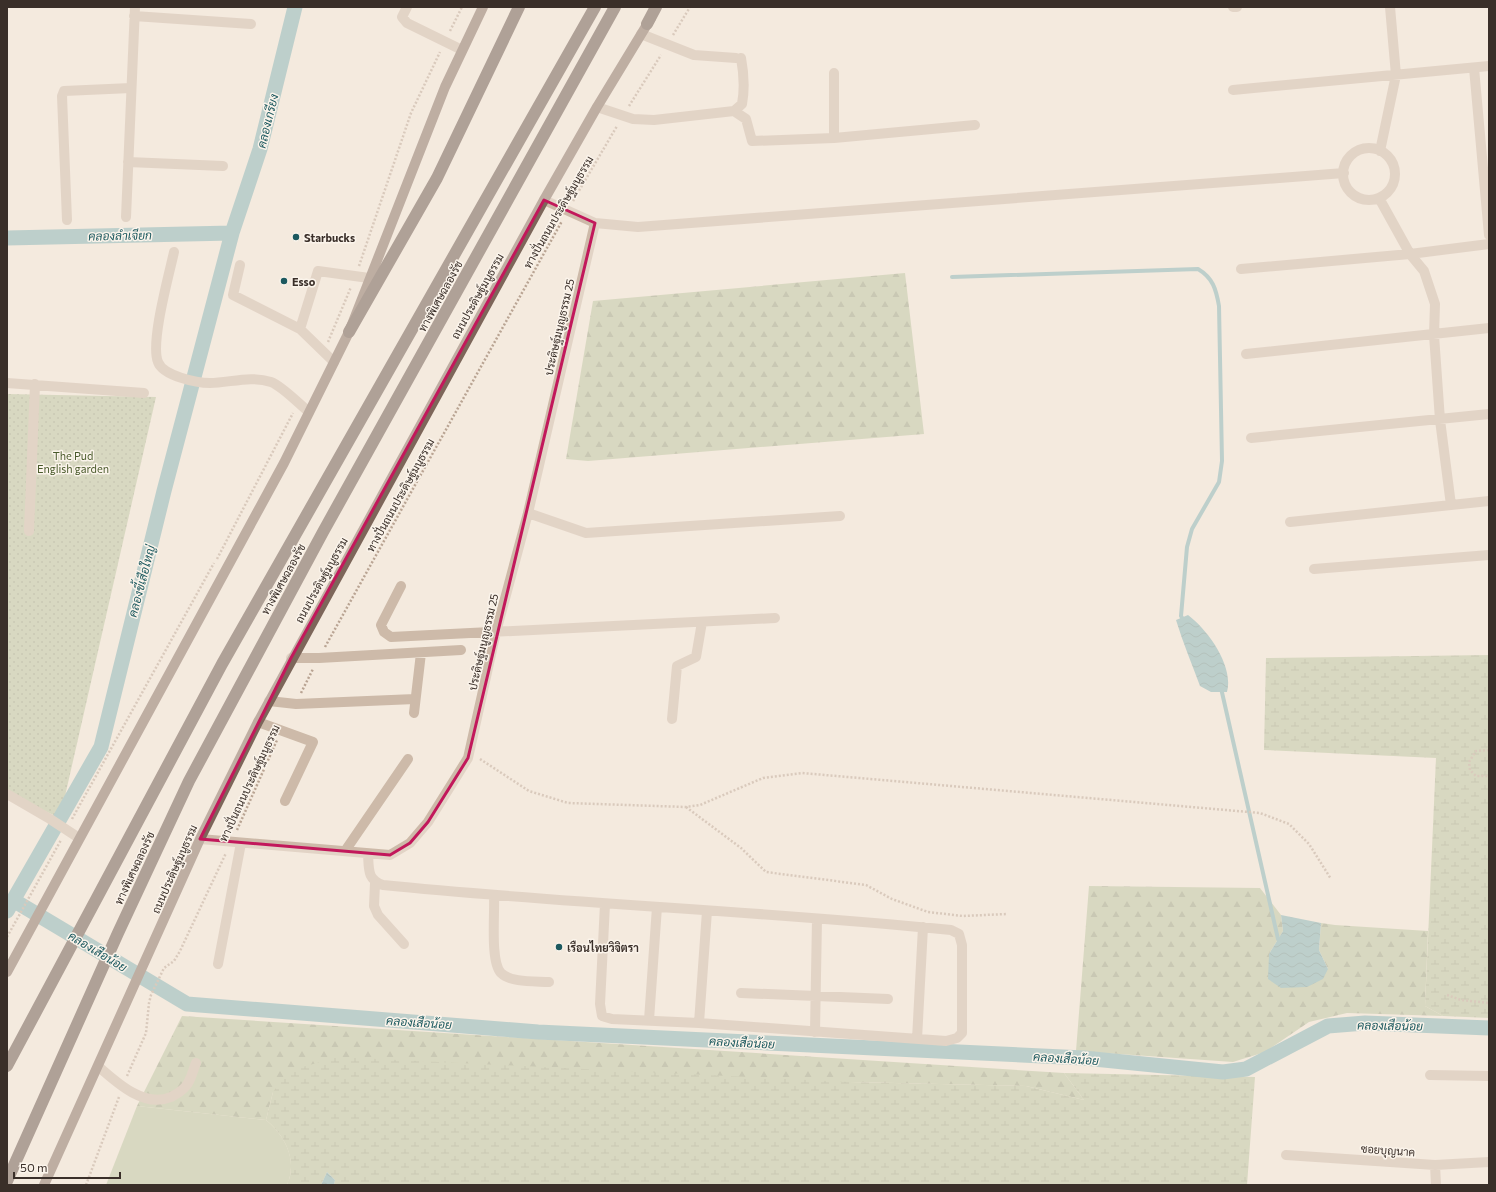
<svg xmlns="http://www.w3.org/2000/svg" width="1496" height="1192" viewBox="0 0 1496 1192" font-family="Commissioner,Sarabun,sans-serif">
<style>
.green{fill:#b7c49d}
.forest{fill:url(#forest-firs)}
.wetland{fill:url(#wetland-marsh)}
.park{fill:url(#park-dots)}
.water{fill:url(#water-waves)}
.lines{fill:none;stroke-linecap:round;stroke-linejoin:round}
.stream{stroke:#7bb0b3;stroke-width:4}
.canal{stroke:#7bb0b3;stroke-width:15}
.path{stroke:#b9a493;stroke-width:2.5;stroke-dasharray:2 2;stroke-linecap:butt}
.minor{stroke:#cdbaa9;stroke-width:10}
.major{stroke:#7d665a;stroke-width:10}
.highway{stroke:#5c4940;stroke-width:12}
.marked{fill:none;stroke:#c2185b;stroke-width:3;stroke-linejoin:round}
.poi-dot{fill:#1c595f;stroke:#fbf4eb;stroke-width:1.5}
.labels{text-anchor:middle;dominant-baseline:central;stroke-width:3;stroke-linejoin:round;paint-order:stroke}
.street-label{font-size:11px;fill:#3a2f29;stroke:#fbf4eb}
.poi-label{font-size:11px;font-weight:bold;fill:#3a2f29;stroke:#fbf4eb;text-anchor:start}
.park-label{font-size:11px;fill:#495a2b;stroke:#fbf4eb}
.water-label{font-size:12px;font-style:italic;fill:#1c595f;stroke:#fbf4eb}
</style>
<defs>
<pattern id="forest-firs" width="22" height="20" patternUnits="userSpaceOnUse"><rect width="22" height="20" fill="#b7c49d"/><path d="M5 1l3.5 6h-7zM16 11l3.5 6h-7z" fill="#96a080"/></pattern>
<pattern id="wetland-marsh" width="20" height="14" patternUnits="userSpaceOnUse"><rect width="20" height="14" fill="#b7c49d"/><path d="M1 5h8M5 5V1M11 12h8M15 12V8" fill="none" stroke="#96a080"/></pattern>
<pattern id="park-dots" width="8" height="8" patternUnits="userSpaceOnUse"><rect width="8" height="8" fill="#b7c49d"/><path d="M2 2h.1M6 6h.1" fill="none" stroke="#96a080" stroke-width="1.8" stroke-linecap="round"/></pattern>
<pattern id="water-waves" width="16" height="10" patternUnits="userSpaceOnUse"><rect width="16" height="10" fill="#7bb0b3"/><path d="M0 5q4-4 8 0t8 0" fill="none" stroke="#669092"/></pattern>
</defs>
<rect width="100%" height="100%" fill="#f4eade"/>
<path class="green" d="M137 1106 266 1120C285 1135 298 1161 287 1185H106Z"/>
<path class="forest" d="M905 273 924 434 588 461 566 459 593 301Z
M1089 886 1260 888 1281 915 1283 931 1269 954 1328 969 1319 950 1321 923 1335 925 1428 931 1425 1006 1443 1016 1347 1013 1309 1022 1265 1052 1233 1062 1076 1051Z
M182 1016 1064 1073 1084 1100 1026 1086 850 1082 273 1092 266 1120 137 1106Z"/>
<path class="wetland" d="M1489 655V1018L1443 1016 1425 1006 1436 758 1264 750 1266 658Z
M338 1057 850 1082 1026 1086 1084 1100 1064 1073 1255 1077 1247 1185H334L335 1180 327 1172 321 1185H287C298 1161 285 1135 266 1120L273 1092 288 1071Z"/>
<path class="park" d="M7 394 156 397 60 818 7 794Z"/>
<path class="water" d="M1188 615C1208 630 1234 666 1227 692H1211L1200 686C1192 664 1183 643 1176 620Z
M1281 915 1321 923 1319 950 1328 969 1323 979 1307 987 1281 988 1268 979 1269 954 1283 931Z
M327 1172 335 1180 334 1185H321Z"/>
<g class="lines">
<path class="stream" d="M952 277 1198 269C1213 278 1216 289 1219 306L1222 461 1219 482 1192 529 1187 547 1181 616 1184 621
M1221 688 1278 939"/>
<path class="canal" d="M7 238 232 233
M13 900 187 1004 538 1032 1084 1058 1223 1072 1246 1069 1328 1026 1365 1023 1489 1028
M7 911 101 747 164 491 232 233 260 149 295 7"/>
<path class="path" d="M450 31 462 7
M673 35 690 7
M629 106 661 55
M573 201 617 126
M359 266 411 113 440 52
M328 342 351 287
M217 559 293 413
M325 647 562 221
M301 693 313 669
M1489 750 1476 751 1469 762 1470 770 1476 776H1489
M480 759 529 791 568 803 686 807 700 805 763 778 802 773 1260 813 1289 824 1309 844 1331 879
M686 807 741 848 766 872 866 885 892 899 928 912 963 916 1007 914
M72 819 214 563
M237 830 277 740
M7 937 61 840
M1447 995 1461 1000 1489 1003
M127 1076 146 1033 149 1003 151 995 164 968 174 961 180 951 226 853
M86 1185 119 1097"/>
<path class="minor" d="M407 7 402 17 407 23 462 50
M1233 7H1237
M134 16 251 24
M641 34 694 55 736 58
M1474 68 1489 235
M1233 90 1489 66
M597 107 633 119 654 120 734 111 742 104C745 88 744 74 741 58
M734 111 746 119 752 141 834 138V73
M834 138 975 125
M1343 174a26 26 0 1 1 52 0a26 26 0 1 1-52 0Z
M1380 151 1396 75 1390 7
M128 162 223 166
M1379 198 1410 254 1424 271 1435 304 1434 335 1440 420 1451 505
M544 200 595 223 638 227 1344 173
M126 217 135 7
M67 220 62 96 64 91 131 88
M174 252C169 275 150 343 158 362 163 376 197 383 210 383 229 383 251 375 271 382 282 386 299 404 309 412
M240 265 233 295 300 329 334 362
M1241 269 1410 254 1489 244
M300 329 318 271 369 278
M1246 354 1489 328
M7 383 144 393
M1251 438 1489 414
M528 513 586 533 840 516
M1290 522 1489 501
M29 531 35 384
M1314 569 1489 555
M401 586 381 625 384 632 391 637 775 618
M291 658H319L461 650
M269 701 296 704 415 699
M414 713 421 653
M672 719 677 666 696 657 702 622
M258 722 313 742 285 801
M7 794 50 819 79 838
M200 839 390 855 410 843 428 822 468 758 496 632 528 513 595 223
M345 851 408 759
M368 854C369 869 367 880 383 885 572 904 762 911 951 930L959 934 962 945V1033L957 1038 946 1041 699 1023 612 1019 602 1016 600 1004 605 904
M375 883 374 906 378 915 404 944
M494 897C495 913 490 962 501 973 511 983 536 981 549 982
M218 964 241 843
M741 993 888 999
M649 1020 657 907
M699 1023 707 911
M815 1032 817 919
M917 1039 923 927
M99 1067C118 1084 145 1108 171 1097 177 1094 182 1091 186 1086 191 1080 193 1070 196 1063
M1430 1075 1489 1076
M1286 1155 1435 1165 1489 1162
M1435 1165 1436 1185"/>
<path class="major" d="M7 972 284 463 349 332 445 87 483 7
M44 1185 200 839 258 722 544 200 597 107 651 18"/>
<path class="highway" d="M647 24 656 7
M349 332 437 178 519 7
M7 1066 222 664 595 7
M7 1181 118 933 189 781 323 532 615 7"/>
</g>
<path d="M0 0H1496V1192H0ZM544 200 595 223 468 758 428 822 410 843 390 855 200 839 291 658Z" fill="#f4eade" fill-opacity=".55" fill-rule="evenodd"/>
<path class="marked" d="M544 200 595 223 468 758 428 822 410 843 390 855 200 839 291 658Z"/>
<g class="poi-dot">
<circle cx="296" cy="237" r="4"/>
<circle cx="284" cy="281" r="4"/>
<circle cx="559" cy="947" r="4"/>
</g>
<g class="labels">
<g class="street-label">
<text transform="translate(558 212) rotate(-60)">ทางปั่นถนนประดิษฐ์มนูธรรม</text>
<text transform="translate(440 296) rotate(-61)">ทางพิเศษฉลองรัช</text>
<text transform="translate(477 296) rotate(-61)">ถนนประดิษฐ์มนูธรรม</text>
<text transform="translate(559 327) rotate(-77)">ประดิษฐ์มนูญธรรม 25</text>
<text transform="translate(400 495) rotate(-61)">ทางปั่นถนนประดิษฐ์มนูธรรม</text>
<text transform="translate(283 579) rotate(-61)">ทางพิเศษฉลองรัช</text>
<text transform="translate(321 580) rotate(-61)">ถนนประดิษฐ์มนูธรรม</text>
<text transform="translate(483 642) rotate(-77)">ประดิษฐ์มนูญธรรม 25</text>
<text transform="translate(249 783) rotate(-65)">ทางปั่นถนนประดิษฐ์มนูธรรม</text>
<text transform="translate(134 868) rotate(-65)">ทางพิเศษฉลองรัช</text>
<text transform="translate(174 869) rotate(-66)">ถนนประดิษฐ์มนูธรรม</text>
<text transform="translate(1388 1150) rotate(4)">ซอยบุญนาค</text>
</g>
<g class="poi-label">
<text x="304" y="237">Starbucks</text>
<text x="292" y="281">Esso</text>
<text x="567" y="947">เรือนไทยวิจิตรา</text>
</g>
<g class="park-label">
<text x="73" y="455">The Pud<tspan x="73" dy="13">English garden</tspan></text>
</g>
<g class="water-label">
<text transform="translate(267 121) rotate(-76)">คลองเกรียง</text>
<text transform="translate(120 235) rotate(-1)">คลองลำเจียก</text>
<text transform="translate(141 581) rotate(-75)">คลองขี้เสือใหญ่</text>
<text transform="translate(98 951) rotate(31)">คลองเสือน้อย</text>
<text transform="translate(419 1022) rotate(4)">คลองเสือน้อย</text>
<text transform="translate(1390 1025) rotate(1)">คลองเสือน้อย</text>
<text transform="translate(742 1042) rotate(3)">คลองเสือน้อย</text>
<text transform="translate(1066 1058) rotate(4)">คลองเสือน้อย</text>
</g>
</g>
<rect width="1496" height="1192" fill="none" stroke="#3a2f29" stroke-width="16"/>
<path d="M14 1172v6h106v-6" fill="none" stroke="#3a2f29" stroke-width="2"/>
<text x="20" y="1172" font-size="12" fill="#3a2f29" stroke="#fbf4eb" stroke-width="3" paint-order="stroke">50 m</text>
</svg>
